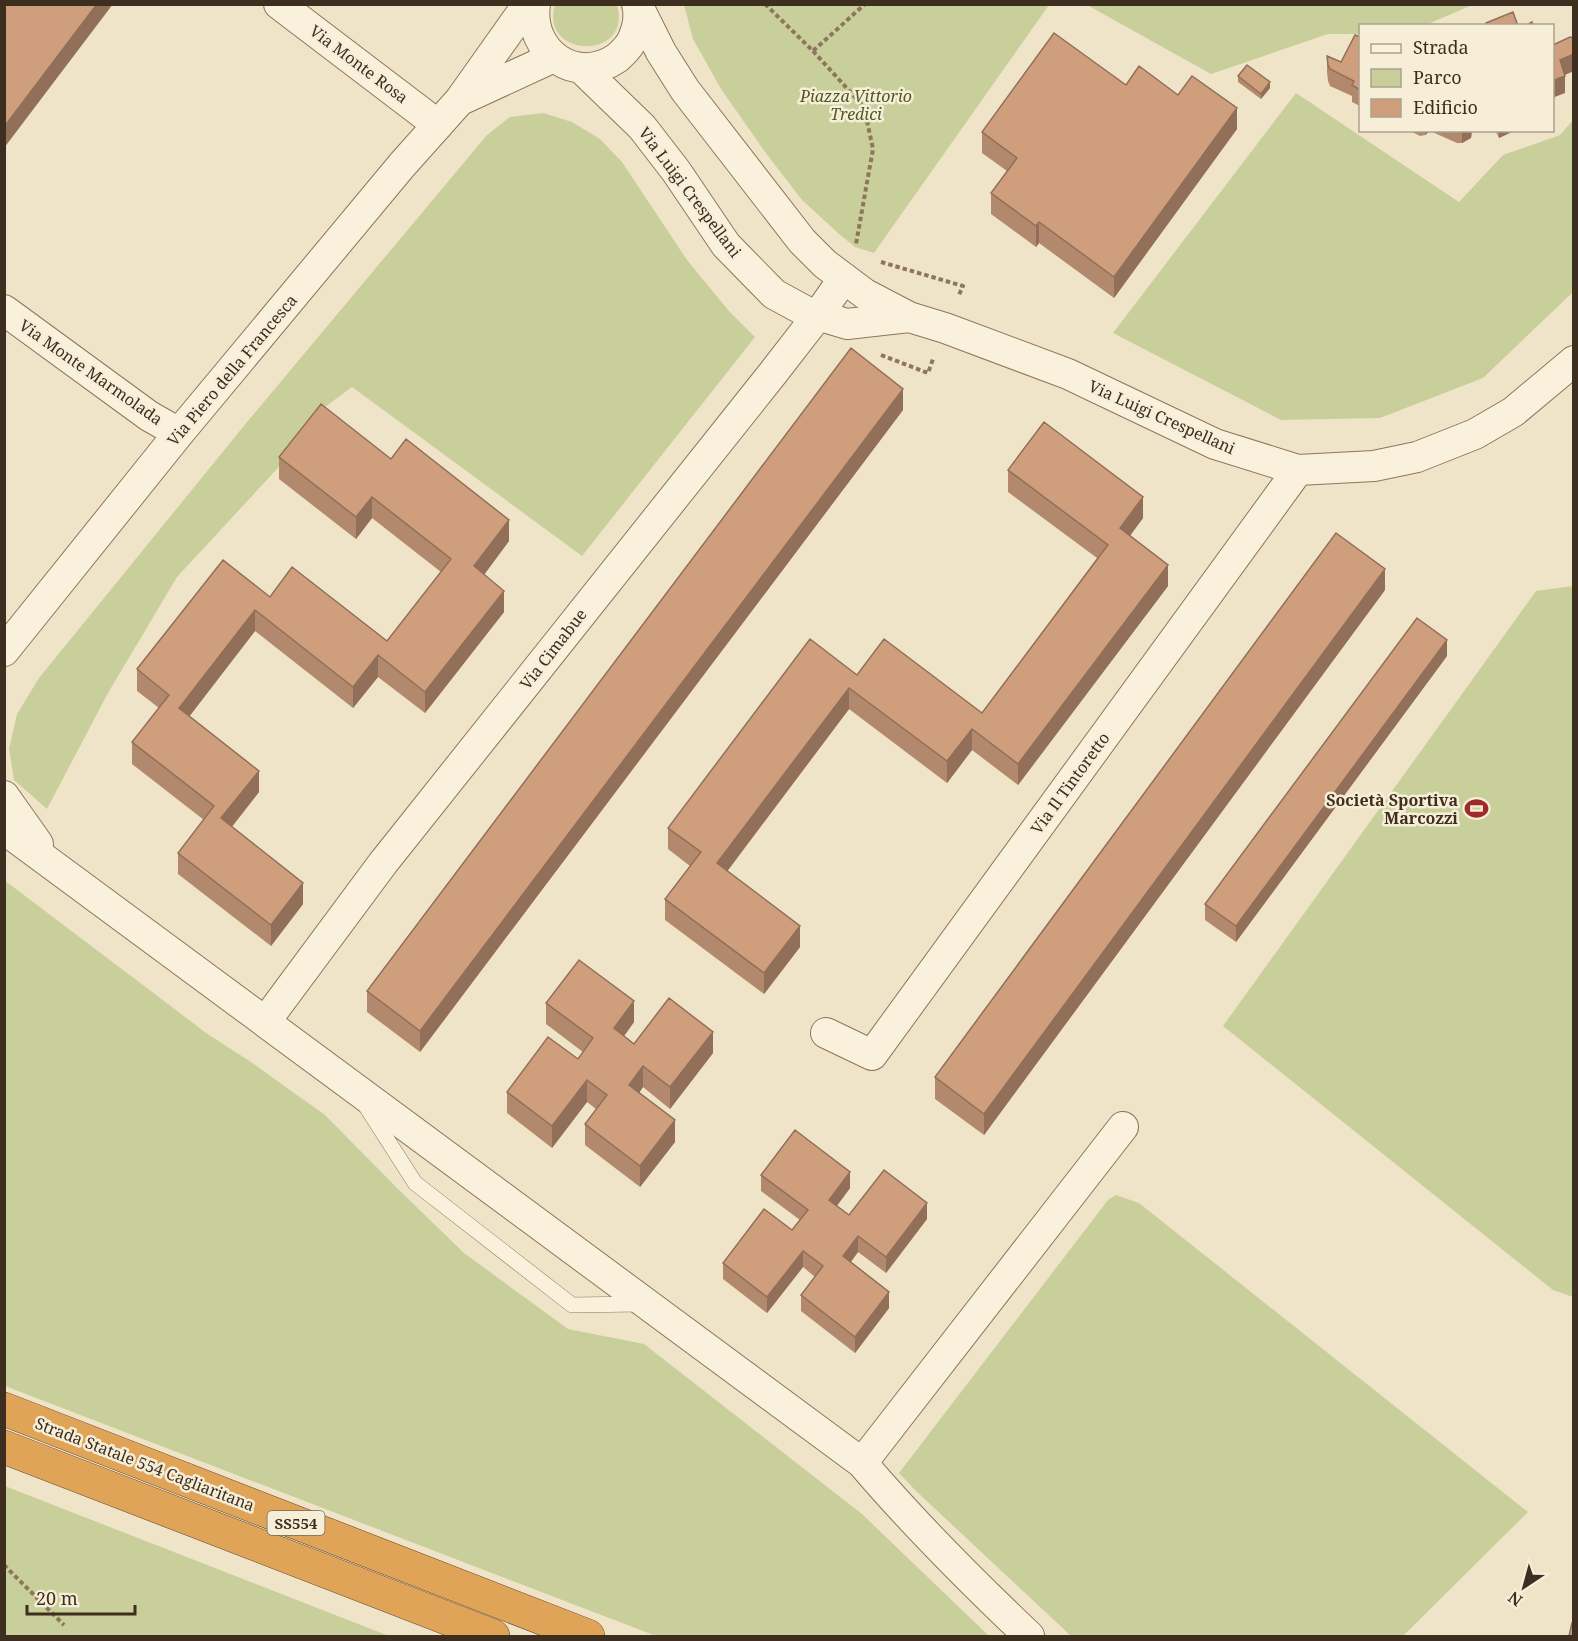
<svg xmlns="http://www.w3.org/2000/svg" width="1578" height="1641" viewBox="0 0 1578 1641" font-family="'Noto Serif',serif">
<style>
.green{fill:#c9cf9b}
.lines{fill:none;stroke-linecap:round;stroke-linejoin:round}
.lane-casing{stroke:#8d765c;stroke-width:16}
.street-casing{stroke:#8d765c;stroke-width:32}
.highway-casing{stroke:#5b4430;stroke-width:34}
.path{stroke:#8d765c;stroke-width:4;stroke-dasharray:4.5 3;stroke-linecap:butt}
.lane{stroke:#faf1dc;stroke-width:15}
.street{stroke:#faf1dc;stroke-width:30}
.highway{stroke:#e0a458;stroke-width:33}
.wall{fill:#b2896c}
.shaded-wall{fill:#916f58}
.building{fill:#cf9f7d;stroke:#916f58;stroke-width:1.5}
.labels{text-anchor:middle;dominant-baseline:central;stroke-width:5;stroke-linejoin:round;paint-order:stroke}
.shield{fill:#f7eed8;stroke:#756857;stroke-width:1.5}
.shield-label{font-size:15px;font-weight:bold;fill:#3d2e20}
.street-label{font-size:16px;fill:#3d2e20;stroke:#f7eed8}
.park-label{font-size:16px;font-style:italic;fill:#4d5a26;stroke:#f7eed8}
.poi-label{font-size:16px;font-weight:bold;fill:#3d2e20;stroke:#f7eed8;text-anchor:end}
</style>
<rect width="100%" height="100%" fill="#f0e4c8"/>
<path class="green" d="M555 5H617C633 61 539 59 555 5Z
M684 5V4L1049 5 874 253 855 247 839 234 802 200 765 152 721 89 693 39Z
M1087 5H1472L1426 25 1360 26V34H1328L1211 74Z
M1296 93 1459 202 1503 155 1560 135 1573 120V292L1483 378 1380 418 1281 420 1113 333Z
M543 113 572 122 600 139 622 162 687 260 729 311 755 337 582 556 352 387 321 410 277 469 177 577 108 693 47 809 14 780 9 749 17 714 39 678 247 422 487 135 510 117Z
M1573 586H1574L1573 1297 1553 1290 1223 1026 1536 591Z
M4 880 209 1035 251 1062 325 1115 398 1189 464 1253 568 1329 644 1344 862 1514 989 1636H656L5 1386Z
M1116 1195 1139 1203 1528 1512 1403 1636H1071L915 1490 899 1473 1108 1200Z
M5 1486 56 1506 389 1636H5Z"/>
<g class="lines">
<defs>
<path id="lane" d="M367 1108 415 1183 572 1305 641 1304"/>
<path id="street" d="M279 4 438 125
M535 4C528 52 576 86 617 58 624 52 631 45 634 36 638 26 640 15 637 4
M637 4 661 52 685 90 802 241 825 264 865 294 909 317 945 328 1068 374 1215 444 1298 470 1374 466 1417 457 1475 434 1513 412 1574 361
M581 68 642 127 676 171 726 245 774 294 807 312 847 324 909 317
M463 99 554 57
M4 310 149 416 179 433
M4 651 179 433 402 165 460 100 528 4
M4 796 38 844
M4 829 862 1463C914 1524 971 1581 1029 1636
M265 1022 383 863 773 373 818 315 844 278
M826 1033 872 1055 1298 470
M862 1463 1123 1127"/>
<path id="highway" d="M4 1409 588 1636
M4 1447 493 1636"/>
</defs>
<use href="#lane" class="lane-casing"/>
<use href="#street" class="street-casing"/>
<use href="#highway" class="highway-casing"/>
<path class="path" d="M765 4 813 51 865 4
M813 51 864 107 873 149 856 244
M881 262 963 286 958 297
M881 355 928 373 933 359
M4 1565 64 1625"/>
<use href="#lane" class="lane"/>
<use href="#street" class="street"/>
<use href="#highway" class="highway"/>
</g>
<path class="wall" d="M1360 37V106L1352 102V96L1330 86 1328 81 1327 72V56L1341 62Z
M1238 76 1270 88 1261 99 1238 82Z
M1126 85 1178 95 1237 129 1114 298 1039 243 1036 247 991 214V193L1007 171 982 153V132Z
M1408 130H1472L1471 138 1462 143H1457L1430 131 1425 135 1420 136Z
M1495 130H1516L1499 138Z
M903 410 420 1052 367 1012V991Z
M279 457 391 459 509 541 484 575 504 612 425 713 378 677 353 708 255 631 189 716 259 792 232 827 303 904 271 946 178 874V853L204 820 132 764V742L159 708 137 691V669L270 597 387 641 441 572 372 518 356 539 279 479Z
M1008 470 1143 518 1130 536 1168 586 1018 785 972 750 947 783 849 709 727 871 800 947 764 994 665 920V899L690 866 668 849V828L857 675 982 713 1097 558 1008 492Z
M1385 590 984 1135 935 1099V1077Z
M1447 656 1236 942 1205 920V904Z
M546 1003 634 1022 624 1036 634 1044 713 1053 670 1109 643 1087 639 1093 675 1142 640 1187 585 1145V1124L596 1109 587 1102 552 1148 507 1113V1092L578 1059 583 1052 546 1024Z
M761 1175 850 1188 837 1206 849 1215 927 1219 886 1273 858 1252 851 1262 889 1308 855 1353 801 1311V1295L815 1277 803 1267 767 1313 723 1279V1263L792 1230 800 1220 761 1191Z"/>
<path class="shaded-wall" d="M97 4H113L4 148V127Z
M1574 54V71L1560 77V60Z
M1565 76V93L1552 98V81Z
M1270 82V88L1261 99V94Z
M1237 108V129L1114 298V277Z
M1425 130H1430V131L1425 135Z
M1462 130H1472L1471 138 1462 143Z
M1499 130H1516L1499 138Z
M1039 222V243L1036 247V226Z
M903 389V410L420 1052V1031Z
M372 497V518L356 539V517Z
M1143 497V518L1120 549V528Z
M509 520V541L474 588V566Z
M1168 565V586L1018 785V764Z
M1385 569V590L984 1135V1114Z
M504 591V612L425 713V692Z
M255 610V631L179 730V708Z
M1447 640V656L1236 942V926Z
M378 655V677L353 708V687Z
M849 688V709L717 885V863Z
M972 729V750L947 783V761Z
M259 771V792L221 840V818Z
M303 883V904L271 946V925Z
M800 926V947L764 994V973Z
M634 1001V1022L614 1050V1028Z
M713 1032V1053L670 1109V1087Z
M643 1066V1087L629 1107V1085Z
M587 1080V1102L552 1148V1126Z
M675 1120V1142L640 1187V1166Z
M850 1172V1188L829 1216V1200Z
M927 1203V1219L886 1273V1257Z
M858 1236V1252L843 1272V1256Z
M803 1251V1267L767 1313V1297Z
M889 1292V1308L855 1353V1337Z"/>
<path class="building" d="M4 4H97L4 127Z
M1513 12 1518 26H1487L1486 23Z
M1532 22 1533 26H1525Z
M1054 33 1126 85 1139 66 1178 95 1192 76 1237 108 1114 277 1039 222 1036 226 991 193 1017 158 982 132Z
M1355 35 1360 37V90L1352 85 1354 81 1330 69 1328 65 1327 56 1341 62Z
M1570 37 1574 38V54L1560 60 1565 76 1552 81V42L1553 45Z
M1247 65 1270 82 1261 94 1238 76Z
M851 348 903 389 420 1031 367 991Z
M321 404 391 459 406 439 509 520 474 566 504 591 425 692 378 655 353 687 255 610 179 708 259 771 221 818 303 883 271 925 178 853 214 806 132 742 169 695 137 669 223 560 270 597 292 567 387 641 451 559 372 497 356 517 279 457Z
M1044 422 1143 497 1120 528 1168 565 1018 764 972 729 947 761 849 688 717 863 800 926 764 973 665 899 701 852 668 828 810 639 857 675 884 639 982 713 1108 545 1008 470Z
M1336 533 1385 569 984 1114 935 1077Z
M1417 618 1447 640 1236 926 1205 904Z
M579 960 634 1001 614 1028 634 1044 669 998 713 1032 670 1087 643 1066 629 1085 675 1120 640 1166 585 1124 607 1095 587 1080 552 1126 507 1092 548 1037 578 1059 593 1038 546 1003Z
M795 1130 850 1172 829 1200 849 1215 884 1170 927 1203 886 1257 858 1236 843 1256 889 1292 855 1337 801 1295 823 1266 803 1251 767 1297 723 1263 764 1209 792 1230 808 1210 761 1175Z
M1572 1623H1574V1636H1569Z"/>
<defs>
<symbol id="stadium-bare" viewBox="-9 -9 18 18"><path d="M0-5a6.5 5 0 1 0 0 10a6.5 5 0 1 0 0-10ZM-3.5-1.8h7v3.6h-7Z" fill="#9e2a2b" stroke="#f7eed8" stroke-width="2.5" paint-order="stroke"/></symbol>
</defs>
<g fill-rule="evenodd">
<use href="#stadium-bare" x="1460" y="792" width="33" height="33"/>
</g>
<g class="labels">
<rect class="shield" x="267.5" y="1511" width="57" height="24" rx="4.5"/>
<g class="shield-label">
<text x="296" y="1523">SS554</text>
</g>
<g class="street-label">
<text transform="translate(359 64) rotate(37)">Via Monte Rosa</text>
<text transform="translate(690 192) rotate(53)">Via Luigi Crespellani</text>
<text transform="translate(232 370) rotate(-50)">Via Piero della Francesca</text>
<text transform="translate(91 372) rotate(35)">Via Monte Marmolada</text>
<text transform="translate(1162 417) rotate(24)">Via Luigi Crespellani</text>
<text transform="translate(553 649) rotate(-52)">Via Cimabue</text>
<text transform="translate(1070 783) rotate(-54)">Via Il Tintoretto</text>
<text transform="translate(145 1464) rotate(21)">Strada Statale 554 Cagliaritana</text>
</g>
<g class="park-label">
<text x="856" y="96">Piazza Vittorio<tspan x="856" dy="18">Tredici</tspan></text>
</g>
<g class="poi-label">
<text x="1458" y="800">Società Sportiva<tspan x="1458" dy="18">Marcozzi</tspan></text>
</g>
</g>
<rect width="1578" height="1641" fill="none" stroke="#3d2e20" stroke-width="12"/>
<rect x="1359" y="24" width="195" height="108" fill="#f7eed8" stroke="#ada18e" stroke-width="1.5"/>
<rect x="1371" y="44" width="30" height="9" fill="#faf1dc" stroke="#ada18e" stroke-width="1.5"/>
<text x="1413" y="54" font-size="18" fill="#3d2e20">Strada</text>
<rect x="1371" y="69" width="30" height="18" fill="#c9cf9b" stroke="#ada18e" stroke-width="1.5"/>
<text x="1413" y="84" font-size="18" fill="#3d2e20">Parco</text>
<rect x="1371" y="99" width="30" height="18" fill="#cf9f7d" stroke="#ada18e" stroke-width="1.5"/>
<text x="1413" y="114" font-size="18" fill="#3d2e20">Edificio</text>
<g transform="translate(1524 1587) rotate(216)" stroke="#f7eed8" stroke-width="4.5" paint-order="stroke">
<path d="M0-4.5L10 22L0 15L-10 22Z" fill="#3d2e20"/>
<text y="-9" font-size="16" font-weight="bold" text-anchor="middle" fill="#3d2e20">N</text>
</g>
<path d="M27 1605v9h108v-9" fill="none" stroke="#3d2e20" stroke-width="3"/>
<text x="36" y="1605" font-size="18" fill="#3d2e20" stroke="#f7eed8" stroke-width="4.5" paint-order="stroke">20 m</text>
</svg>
